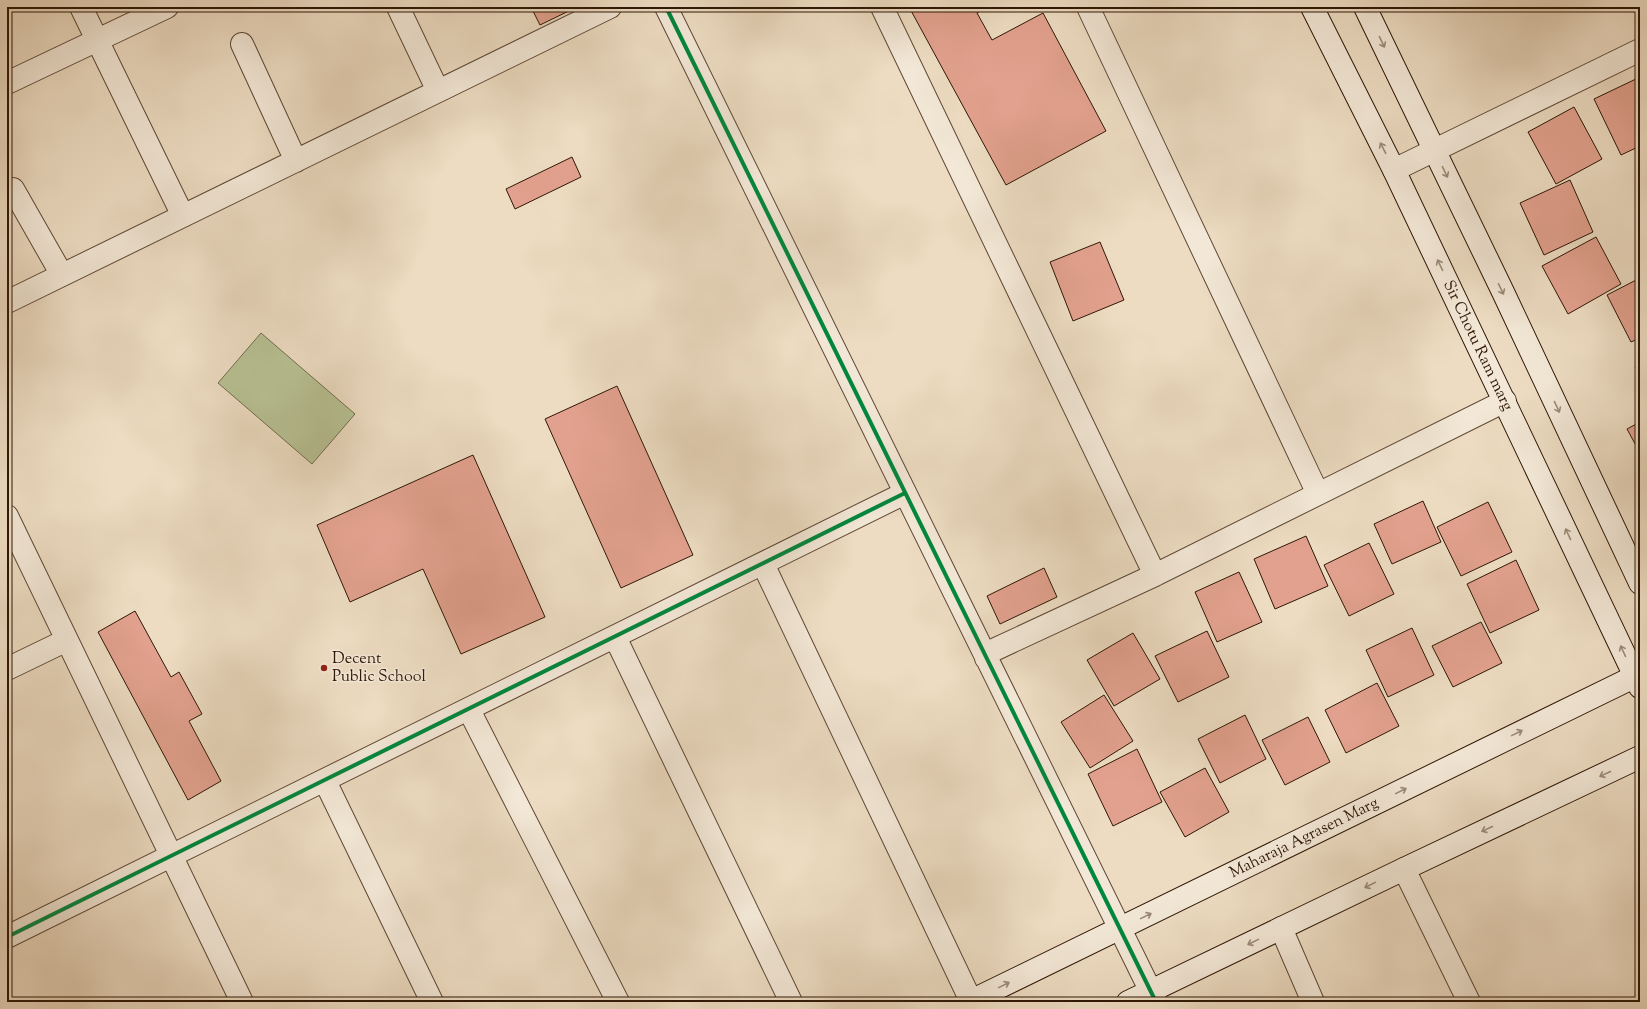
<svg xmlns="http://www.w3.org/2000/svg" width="1647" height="1009" viewBox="0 0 1647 1009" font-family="'Sorts Mill Goudy',serif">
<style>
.green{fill:#b7c194;stroke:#726c4d}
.building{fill:#e2a18e;stroke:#2e1706}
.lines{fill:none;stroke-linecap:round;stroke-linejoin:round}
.street-casing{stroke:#5e4835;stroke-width:24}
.secondary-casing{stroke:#2e1706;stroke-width:24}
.street{stroke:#f3e8d7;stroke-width:22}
.secondary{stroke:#f3e8d7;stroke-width:22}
.cycleway-casing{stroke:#f3e8d7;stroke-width:6}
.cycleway{stroke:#00873e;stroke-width:4}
.oneway{stroke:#9a8a79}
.poi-dot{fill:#8f2418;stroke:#f3e8d7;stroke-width:1.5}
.labels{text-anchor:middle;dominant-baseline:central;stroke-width:3;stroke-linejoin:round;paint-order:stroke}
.street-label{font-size:16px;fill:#2e1706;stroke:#f3e8d7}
.poi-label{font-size:16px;fill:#2e1706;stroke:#f3e8d7;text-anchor:start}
</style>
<rect width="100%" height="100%" fill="#eddcc2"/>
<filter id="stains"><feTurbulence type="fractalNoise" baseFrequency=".005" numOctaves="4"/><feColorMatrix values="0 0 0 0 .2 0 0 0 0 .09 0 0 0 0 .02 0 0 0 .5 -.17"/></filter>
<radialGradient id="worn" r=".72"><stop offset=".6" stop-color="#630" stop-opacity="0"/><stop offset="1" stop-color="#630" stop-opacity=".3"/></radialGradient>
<path class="green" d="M261 333 355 414 312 464 218 383Z"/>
<path class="building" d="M531 7H577L540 25Z
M909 7H987L977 13 992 40 1043 13 1106 131 1006 185Z
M1638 78 1640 82V146L1621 155 1594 99Z
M1574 107 1602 159 1556 184 1528 132Z
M572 157 581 177 515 209 506 189Z
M1570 180 1593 232 1544 255 1520 203Z
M1596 237 1621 284 1568 314 1542 266Z
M1100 242 1124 300 1073 321 1050 262Z
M1640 278V338L1631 342 1607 295Z
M1640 364V376L1635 367Z
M617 386 693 555 621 588 545 419Z
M1640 422V453L1627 429Z
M473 455 545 617 461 654 423 569 350 602 317 525Z
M1423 501 1441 542 1392 564 1374 524Z
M1488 502 1512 552 1461 576 1437 527Z
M1306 536 1328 586 1275 609 1254 559Z
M1369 543 1394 594 1349 616 1324 565Z
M1516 560 1539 610 1490 633 1467 584Z
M1044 568 1057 597 1000 624 987 596Z
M1239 572 1262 622 1217 642 1195 592Z
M135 611 171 677 179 672 202 714 189 721 221 781 188 800 98 632Z
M1481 622 1502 663 1453 687 1432 646Z
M1412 628 1434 675 1388 697 1366 650Z
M1207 631 1229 677 1178 702 1155 656Z
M1133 633 1160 679 1114 706 1087 660Z
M1377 683 1399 726 1346 753 1325 710Z
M1104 695 1133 741 1090 768 1061 722Z
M1245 715 1266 759 1220 783 1198 739Z
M1308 717 1330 762 1285 785 1262 740Z
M1137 749 1162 802 1113 826 1088 774Z
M1205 768 1229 812 1185 837 1160 792Z"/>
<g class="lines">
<defs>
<path id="street" d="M81 7 183 216
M398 7 438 91
M666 7 1156 1002
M882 7 1155 575
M1088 7 1318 494
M242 44 296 161
M7 83 167 7
M1394 170 1640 50
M13 189 62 275
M7 302 610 7
M7 516 242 1002
M763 564 971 1001
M615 637 791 1002
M986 658 985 654 1155 575 1505 401
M7 669 67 640
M469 710 618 1002
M325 781 432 1002
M1404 869 1469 1002
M1281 928 1313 1002
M7 937 905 493"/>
<g id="secondary">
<path id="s1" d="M1312 7 1394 170 1640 687"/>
<path d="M1365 7 1503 292 1640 583"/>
<path id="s2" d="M969 1002 1640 674"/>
<path d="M1128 1002 1404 869 1640 757"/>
</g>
</defs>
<use href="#street" class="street-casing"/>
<use href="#secondary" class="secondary-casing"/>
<use href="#street" class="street"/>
<use href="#secondary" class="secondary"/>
<defs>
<path id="cycleway" d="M666 7 1156 1002
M7 937 905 493"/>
</defs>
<use href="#cycleway" class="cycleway-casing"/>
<use href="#cycleway" class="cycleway"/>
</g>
<defs><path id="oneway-shaft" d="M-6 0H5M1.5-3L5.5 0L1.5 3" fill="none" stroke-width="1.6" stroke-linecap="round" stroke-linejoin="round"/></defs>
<g class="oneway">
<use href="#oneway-shaft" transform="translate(1382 42) rotate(64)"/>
<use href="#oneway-shaft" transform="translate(1383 148) rotate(-117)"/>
<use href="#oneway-shaft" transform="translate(1445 172) rotate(64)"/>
<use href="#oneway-shaft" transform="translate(1440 265) rotate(-116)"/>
<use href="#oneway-shaft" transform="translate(1501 289) rotate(64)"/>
<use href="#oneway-shaft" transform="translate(1557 407) rotate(65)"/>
<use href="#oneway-shaft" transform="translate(1568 534) rotate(-115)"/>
<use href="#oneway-shaft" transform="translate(1623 651) rotate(-115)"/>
<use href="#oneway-shaft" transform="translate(1517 733) rotate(-26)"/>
<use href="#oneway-shaft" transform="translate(1605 774) rotate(155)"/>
<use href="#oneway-shaft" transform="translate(1401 791) rotate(-26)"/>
<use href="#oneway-shaft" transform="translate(1487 829) rotate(155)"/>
<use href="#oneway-shaft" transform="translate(1370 885) rotate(154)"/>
<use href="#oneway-shaft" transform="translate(1146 916) rotate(-26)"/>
<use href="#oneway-shaft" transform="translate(1253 942) rotate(154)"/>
<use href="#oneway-shaft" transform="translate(1004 985) rotate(-26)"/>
</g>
<circle class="poi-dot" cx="324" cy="668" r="4"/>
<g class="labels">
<g class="street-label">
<text stroke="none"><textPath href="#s1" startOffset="377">Sir Chotu Ram marg</textPath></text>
<text stroke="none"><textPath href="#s2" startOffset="373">Maharaja Agrasen Marg</textPath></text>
</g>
<g class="poi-label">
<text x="332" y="659">Decent<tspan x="332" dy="18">Public School</tspan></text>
</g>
</g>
<rect width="1647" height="1009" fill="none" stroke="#eddcc2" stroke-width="24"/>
<rect x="8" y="8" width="1631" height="993" fill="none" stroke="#2e1706" stroke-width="2"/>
<rect x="12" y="12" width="1623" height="985" fill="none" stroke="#2e1706"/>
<rect width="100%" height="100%" filter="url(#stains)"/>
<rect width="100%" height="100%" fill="url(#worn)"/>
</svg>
